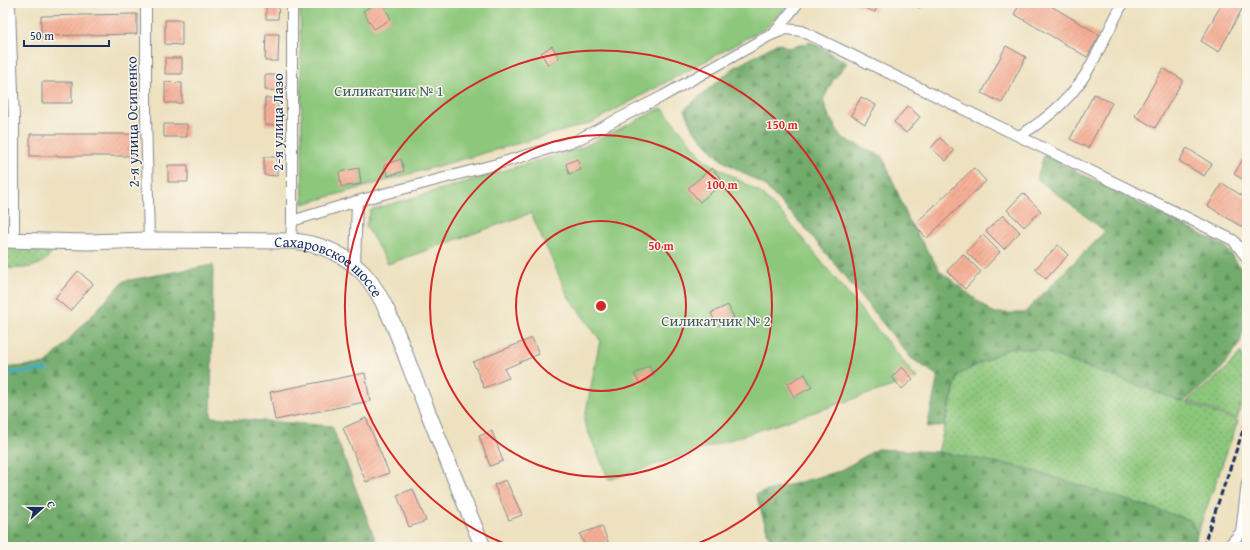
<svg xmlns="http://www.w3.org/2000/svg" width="1250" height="550" viewBox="0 0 1250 550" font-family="'Gentium Book Plus',serif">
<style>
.grass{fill:url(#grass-dots);stroke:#547b6d}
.forest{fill:url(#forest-firs);stroke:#466e65}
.garden{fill:#8dc77c;stroke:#547b6d}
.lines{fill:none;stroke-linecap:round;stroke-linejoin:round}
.stream{stroke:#44acc3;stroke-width:3.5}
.building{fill:url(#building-hatch)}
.street-casing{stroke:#84888f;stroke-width:12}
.secondary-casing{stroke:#84888f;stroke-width:17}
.street{stroke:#fff;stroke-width:10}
.secondary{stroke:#fff;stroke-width:15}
.rail{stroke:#1b2f5e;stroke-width:3;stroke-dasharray:6 3;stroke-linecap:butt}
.ring{fill:none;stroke:#d62828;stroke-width:2}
.labels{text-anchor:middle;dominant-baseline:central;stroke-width:3;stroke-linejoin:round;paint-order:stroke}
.park-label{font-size:15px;fill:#3d5d67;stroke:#fbf7ec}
.street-label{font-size:15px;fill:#1b2f5e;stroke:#fbf7ec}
.centre{fill:#d62828;stroke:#fbf7ec;stroke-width:2}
.ring-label{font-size:12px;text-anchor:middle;font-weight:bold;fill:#d62828;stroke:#fbf7ec;stroke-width:3;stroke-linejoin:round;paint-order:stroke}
</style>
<defs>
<pattern id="grass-dots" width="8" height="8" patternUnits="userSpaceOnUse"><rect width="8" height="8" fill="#8dc77c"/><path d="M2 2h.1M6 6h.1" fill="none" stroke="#72a269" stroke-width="1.8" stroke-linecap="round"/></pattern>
<pattern id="forest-firs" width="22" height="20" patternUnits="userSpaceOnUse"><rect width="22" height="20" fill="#72ac6c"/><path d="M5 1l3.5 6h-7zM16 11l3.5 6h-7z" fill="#5d8c5c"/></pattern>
<pattern id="building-hatch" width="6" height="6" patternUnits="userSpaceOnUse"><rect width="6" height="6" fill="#f6af95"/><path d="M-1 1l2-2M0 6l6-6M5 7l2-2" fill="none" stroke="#d29783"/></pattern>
</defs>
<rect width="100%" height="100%" fill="#fbf7ec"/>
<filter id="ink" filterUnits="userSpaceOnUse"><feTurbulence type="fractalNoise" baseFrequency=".025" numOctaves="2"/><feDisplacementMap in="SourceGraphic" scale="8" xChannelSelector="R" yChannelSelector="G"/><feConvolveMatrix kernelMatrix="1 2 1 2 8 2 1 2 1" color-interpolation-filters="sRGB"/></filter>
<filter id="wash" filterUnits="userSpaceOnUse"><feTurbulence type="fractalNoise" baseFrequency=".012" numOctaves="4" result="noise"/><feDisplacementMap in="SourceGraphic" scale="16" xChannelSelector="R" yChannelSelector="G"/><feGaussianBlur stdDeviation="0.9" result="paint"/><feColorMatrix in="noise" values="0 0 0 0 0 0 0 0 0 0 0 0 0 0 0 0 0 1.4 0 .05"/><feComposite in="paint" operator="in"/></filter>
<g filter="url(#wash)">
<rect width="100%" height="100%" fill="#ede1c0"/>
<path class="grass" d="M3 246H48L52 251C43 270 20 269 3 268Z
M1009 348 1037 349 1238 421 1197 534 1190 520 1021 467 938 452 958 375Z
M1241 352 1244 371V392L1237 419 1187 401 1223 372Z"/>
<path class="forest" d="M811 42 847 63 833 80 823 100 828 114 841 137 883 157 909 221 940 271 993 313H1024L1105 231 1037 179 1044 155 1226 247 1246 276 1247 314 1240 343 1220 371 1183 402 1037 349 1009 348 958 375 944 425 927 428 938 376 911 358 806 229 764 185 721 160 692 128 685 109 732 69 778 43 789 48Z
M213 265 211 417 332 426 378 547H3V368L46 364 124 281Z
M877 449 938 452 1021 467 1190 520 1197 534 1194 547H772L756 494 840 471Z"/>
<path class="garden" d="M300 3H790L766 28 591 123 303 204Z
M662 108 705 160 759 192 783 215 917 378 609 480 584 422 600 340 568 296 531 213 388 264 366 226 371 210 581 148Z"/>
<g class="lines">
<path class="stream" d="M3 374 46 370"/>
</g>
<g id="blocks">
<path class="building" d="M266 3H279L278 19H266Z
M376 3H382L391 19 374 29 363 11Z
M852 3H878L875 12Z
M914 3H922L920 8 913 5Z
M1021 3H1046L1100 35 1087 57 1014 14Z
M1222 3H1240L1244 5 1219 52 1201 41Z
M133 14H137V34L41 36V16Z
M165 20H182V45L165 44Z
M266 34H279L278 61H265Z
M552 46 559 58 548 65 541 53Z
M1006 46 1026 57 1002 103 982 93Z
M165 58H182V74H165Z
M1163 68 1183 80 1155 128 1135 116Z
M265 75H278V91L265 90Z
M42 82H72V103H42Z
M165 82 182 83V103H165Z
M1094 94 1112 103 1088 148 1070 139Z
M861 97 876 105 865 124 851 115Z
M265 98H278V125H265Z
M908 106 920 117 906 133 894 122Z
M164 124H187V137H164Z
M30 134H134V156H30Z
M940 138 954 151 946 161 931 148Z
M1187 148 1212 164 1204 176 1179 161Z
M1247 152V182L1234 174Z
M264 157H277V176L264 175Z
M401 159 404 171 388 176 384 165Z
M577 159 581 170 569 174 566 164Z
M168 165H188V182H168Z
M359 168 361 184 341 187 339 172Z
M712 168 724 182 700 202 688 188Z
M974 168 986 181 927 238 914 225Z
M1222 183 1247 199V230L1208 206Z
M1023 193 1041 211 1024 227 1007 210Z
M1003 215 1020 232 1004 249 986 231Z
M983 235 1000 252 984 269 966 252Z
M1058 245 1068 255 1046 279 1035 269Z
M963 254 981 272 965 289 947 271Z
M78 271 93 284 70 311 55 298Z
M728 305 734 318 717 326 711 313Z
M3 317H6L7 336 3 337Z
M532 338 539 354 504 369 509 378 484 388 473 362Z
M649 366 654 375 640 384 634 374Z
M902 367 913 379 902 389 892 377Z
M365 373 370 401 275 420 270 392Z
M805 374 812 387 794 397 787 384Z
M366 418 389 473 366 482 343 428Z
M492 431 503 461 490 466 479 436Z
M506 480 522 515 509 520 494 485Z
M413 489 426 521 409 527 397 495Z
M602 526 610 547H585L580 534Z"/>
</g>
</g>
<g filter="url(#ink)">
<use href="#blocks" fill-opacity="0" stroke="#84888f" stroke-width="1"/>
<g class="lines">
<defs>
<path id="street" d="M6 3 10 8 14 120V240
M146 3V115L149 240
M775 32 798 3
M1019 136C1048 119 1076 94 1092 63 1103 43 1112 23 1123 3
M292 221 357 201 497 164 575 141 663 96 769 36 786 29 802 31 1233 240 1247 258
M291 241 292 221V3
M355 265 357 201
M1228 547 1241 532 1247 483"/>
<g id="secondary">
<path id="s1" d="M3 240 88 242 149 240 291 241C319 243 344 253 364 274 386 298 401 344 413 375 436 432 459 490 483 547"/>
</g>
</defs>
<use href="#street" class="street-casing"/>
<use href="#secondary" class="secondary-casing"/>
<use href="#street" class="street"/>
<use href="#secondary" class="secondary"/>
<path class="rail" d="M1203 547 1247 419"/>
</g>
</g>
<g class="ring">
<circle cx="601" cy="306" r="85"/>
<circle cx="601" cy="306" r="171"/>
<path d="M513 547A256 256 0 1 1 689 547"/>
</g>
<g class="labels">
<g class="park-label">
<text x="389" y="90">Силикатчик № 1</text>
<text x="716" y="320">Силикатчик № 2</text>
</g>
<g class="street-label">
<text transform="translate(132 122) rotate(-91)">2-я улица Осипенко</text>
<text transform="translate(277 122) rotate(-90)">2-я улица Лазо</text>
<text stroke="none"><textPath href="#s1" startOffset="334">Сахаровское шоссе</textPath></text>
</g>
</g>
<circle cx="601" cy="306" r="6" class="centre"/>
<g class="ring-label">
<text x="782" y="129">150 m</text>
<text x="722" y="189">100 m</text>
<text x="661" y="250">50 m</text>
</g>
<rect width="1250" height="550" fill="none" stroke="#fbf7ec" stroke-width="16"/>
<g transform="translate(42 508) rotate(69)" stroke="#fbf7ec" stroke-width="3" paint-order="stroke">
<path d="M0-3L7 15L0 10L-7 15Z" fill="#1b2f5e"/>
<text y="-6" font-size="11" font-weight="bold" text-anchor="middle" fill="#1b2f5e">С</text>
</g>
<path d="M24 40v6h85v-6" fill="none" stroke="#1b2f5e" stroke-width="2"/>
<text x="30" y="40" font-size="12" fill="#1b2f5e" stroke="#fbf7ec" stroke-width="3" paint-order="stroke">50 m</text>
</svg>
